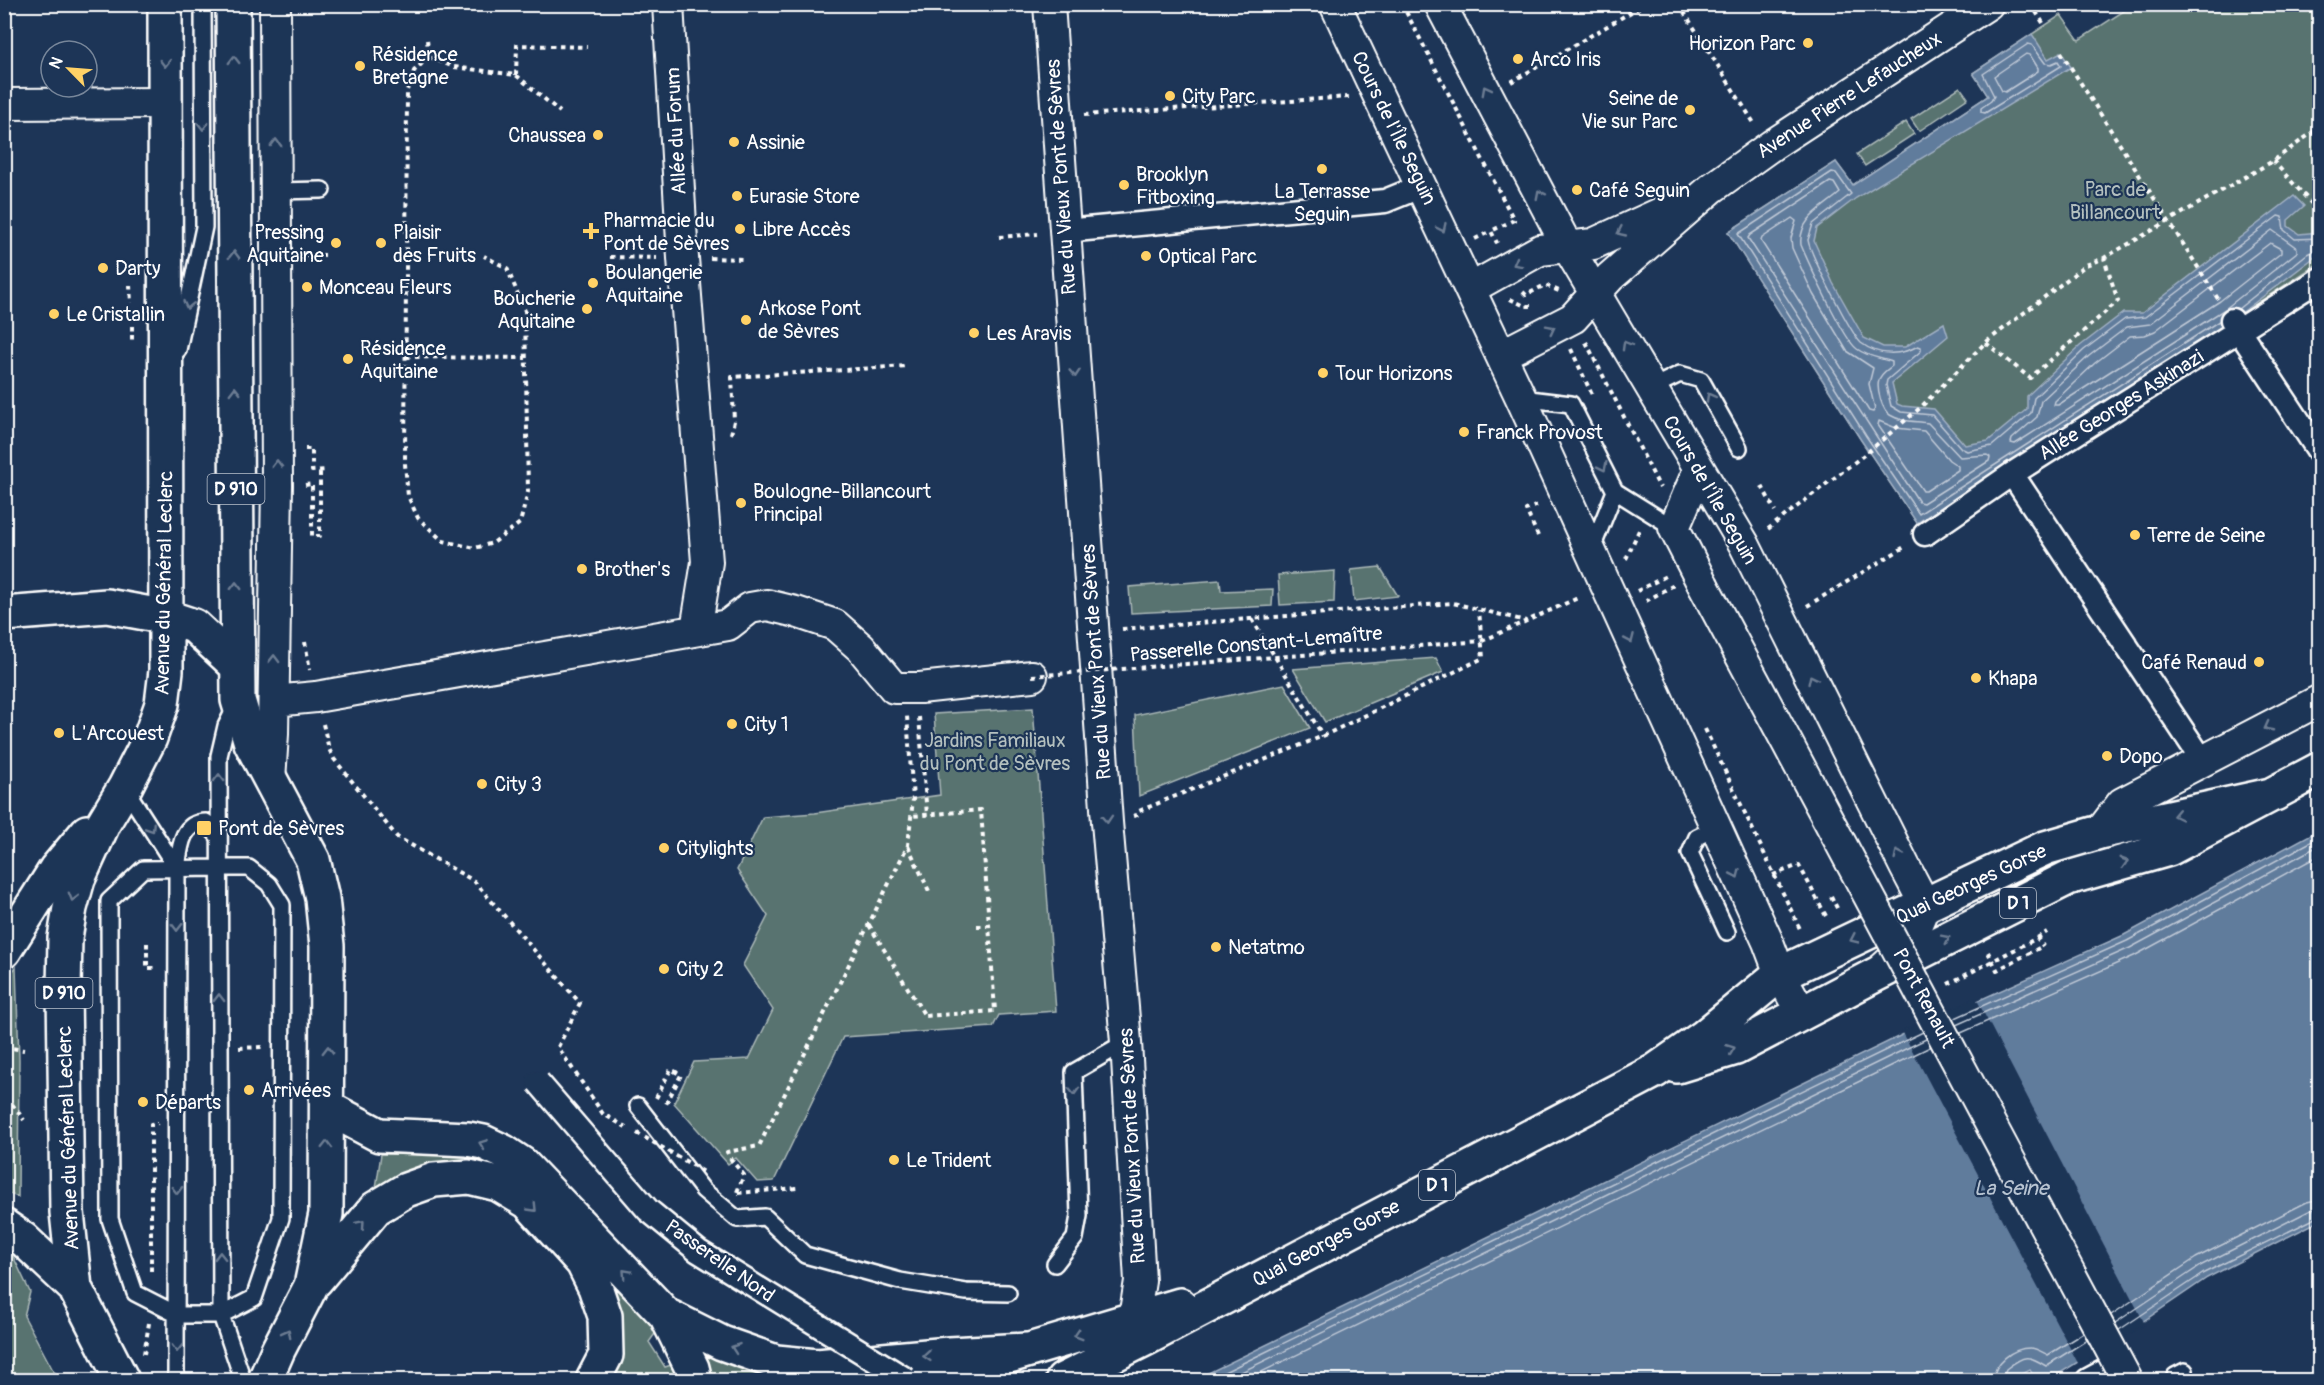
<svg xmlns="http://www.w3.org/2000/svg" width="2324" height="1385" viewBox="0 0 2324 1385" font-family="Pangolin,sans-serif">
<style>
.green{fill:#597370;stroke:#acb9b8;stroke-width:1.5}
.water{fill:#617b9c;stroke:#a0b0c4;stroke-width:1.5}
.pier{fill:#1d3557}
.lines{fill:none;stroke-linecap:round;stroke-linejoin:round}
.shore{stroke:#c0cad7;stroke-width:1.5}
.service-casing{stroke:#fff;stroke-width:20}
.pedestrian-casing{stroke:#fff;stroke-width:27}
.minor-casing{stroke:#fff;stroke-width:34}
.tertiary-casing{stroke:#fff;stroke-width:38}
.primary-casing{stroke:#fff;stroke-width:38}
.path{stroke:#fff;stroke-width:4;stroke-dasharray:4.5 4.5;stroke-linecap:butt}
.service{stroke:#1d3557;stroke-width:15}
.pedestrian{stroke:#1d3557;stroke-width:22}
.minor{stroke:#1d3557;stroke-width:30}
.tertiary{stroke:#1d3557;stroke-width:33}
.primary{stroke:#1d3557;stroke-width:33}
.pedestrian-bridge-casing{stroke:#fff;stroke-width:27;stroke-linecap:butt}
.minor-bridge-casing{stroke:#fff;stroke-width:34;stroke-linecap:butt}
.path-bridge{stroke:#fff;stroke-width:4;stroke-dasharray:4.5 4.5;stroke-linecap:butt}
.pedestrian-bridge{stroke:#1d3557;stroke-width:22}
.minor-bridge{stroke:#1d3557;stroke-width:30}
.oneway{stroke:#6c7c92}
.poi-dot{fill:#ffd166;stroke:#1d3557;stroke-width:2}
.labels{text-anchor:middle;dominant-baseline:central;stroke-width:4.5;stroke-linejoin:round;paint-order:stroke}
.shield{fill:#1d3557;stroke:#bbc2cd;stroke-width:1.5}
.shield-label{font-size:18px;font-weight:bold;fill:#fff}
.poi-label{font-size:20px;fill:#fff;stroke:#1d3557;text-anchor:start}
.street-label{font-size:20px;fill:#fff;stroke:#1d3557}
.park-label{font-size:20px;fill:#b4c0bf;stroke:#1d3557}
.water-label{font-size:21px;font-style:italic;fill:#b8c4d2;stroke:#1d3557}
</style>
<rect width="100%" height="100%" fill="#1d3557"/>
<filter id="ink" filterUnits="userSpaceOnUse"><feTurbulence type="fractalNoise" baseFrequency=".0167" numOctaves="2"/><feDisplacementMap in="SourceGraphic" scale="12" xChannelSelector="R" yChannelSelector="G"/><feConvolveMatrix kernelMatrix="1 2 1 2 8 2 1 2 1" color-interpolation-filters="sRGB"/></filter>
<g filter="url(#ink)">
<path class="green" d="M2133 5H2319V263L1917 523 1861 440 1728 232 1836 162 1853 185 1988 96 1973 73 2061 15 2079 40Z
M1960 87 1968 98 1919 131 1911 119Z
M1906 122 1914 134 1865 166 1857 154Z
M1380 567 1398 596 1354 601 1351 570Z
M1335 571 1334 602 1280 605 1278 575Z
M1220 580 1221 591 1273 589 1272 606 1131 613 1129 587Z
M1436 658 1443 672 1325 722 1293 669Z
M1284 684 1310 728 1139 796 1135 715Z
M1033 708 1056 1011 999 1015 993 1027 843 1037 774 1181 757 1182 736 1158 728 1164 674 1103 694 1062 749 1059 773 1010 743 965 768 916 737 870 763 817 815 813 940 795 934 714Z
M16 967 19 1060 18 1197 4 1192V982Z
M381 1154 461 1155 482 1158 505 1166 569 1226 657 1331 649 1342 665 1367 677 1363 683 1380H605L617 1340 522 1187 375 1195Z
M4 1237 30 1292 24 1316 54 1372 67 1380H5Z
M698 1342 874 1374 854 1380H712L708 1361Z"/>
<path class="water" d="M2032 34 2048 59 2061 52 2071 67 1856 198 1817 228 1814 241 1833 283 1864 338 1883 347H1905L1944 323 1948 336 1892 383 1897 404 1902 406 1934 409 1965 445 1988 441 2027 409V396L2080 346 2123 313H2142L2294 196 2304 206 2288 220V226L2299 234 2319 232 2320 253 2232 320 1917 523 1861 440 1728 232 1836 162 1853 185 1988 96 1973 73Z
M2319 830V1221L2207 1278 2139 1324 2049 1380H2036L2030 1370 2012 1380H1194L1904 1034 2124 935Z"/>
<path class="pier" d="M1976 998 2145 1324 2079 1365 1902 1031Z"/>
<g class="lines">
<path class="shore" d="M2028 44 2032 45 2045 63 2051 64 2058 61 2061 66 1985 113 1981 112V108L1991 101 1994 96 1983 74Z
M2026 54 2030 55 2038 68V71L2005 92 2002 91 1994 76Z
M1830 182 1834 183 1840 193C1823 208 1798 219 1801 245 1809 264 1844 340 1857 349 1868 357 1881 358 1892 362V366C1887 370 1881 373 1879 380 1876 389 1882 410 1890 415 1901 422 1916 421 1928 423L1960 457 1987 455 1990 457 1989 461 1923 503 1919 502 1748 238 1750 235Z
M1792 218 1796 221 1791 238 1792 248 1813 294 1847 351 1873 368 1869 384 1875 409 1873 412 1869 411 1761 241 1762 238Z
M2272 230 2297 248V252L2225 309 2015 444 2011 443 2012 439 2037 417 2041 401 2089 356 2127 327 2150 324Z
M2270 243 2281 249V253L2220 301 2058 405H2054L2055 401 2095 363 2130 336 2145 335 2155 331Z
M2238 309 2307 254 2320 248
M2219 321 1919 514 1866 436 1738 234 1832 172 1836 173 1851 194 1813 224 1808 240C1810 254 1852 335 1861 343 1878 356 1900 356 1918 346L1921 347V351L1887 380 1886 385 1891 406 1901 412 1932 415 1961 448 1967 451 1992 446 2031 413 2034 398 2084 350 2125 319 2145 317 2278 216 2282 217 2284 230 2295 239 2320 238
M1879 421 1896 428 1924 431 1949 460 1958 466V470L1926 491H1923L1878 425Z
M1953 1019 2127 941 2320 837
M1956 1025 2130 948 2320 845
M1961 1033 2134 956 2320 855
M2111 1315 2196 1258 2307 1202 2320 1199
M2115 1323 2200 1266 2311 1210 2320 1208
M2119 1330 2204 1273 2320 1216
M1208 1380 1923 1032
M1225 1380 1926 1039
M1245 1380 1930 1047
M1993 1380C1994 1363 2012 1348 2030 1348 2036 1348 2042 1352 2048 1355L2083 1333
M2002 1380 2006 1369C2025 1354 2028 1355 2046 1366L2087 1340"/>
<defs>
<path id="service" d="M276 191 322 190
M178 350 204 227 203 4
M1651 388 1680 374 1701 380 1739 448
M1521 398 1571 404 1615 491 1591 551
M1615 491 1674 528
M236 706 226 726 219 756 221 1315 243 1380
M125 788 177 869
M1716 828 1697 837 1690 853 1727 932
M218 868H249L269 884 282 905 281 1218 254 1298 221 1315H178L135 1293 110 1219 109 901 143 869Z
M638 1106 703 1190 737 1219 765 1217 805 1255 900 1281 966 1292 1008 1293
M1055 1264 1075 1238 1079 1216 1074 1072 1126 1042
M2175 1376 2185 1371
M176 1380 177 869C180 848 181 822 206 822L219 837"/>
<path id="pedestrian" d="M1065 231 1385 201 1422 186
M2232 320 2320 453
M2012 474 2203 761
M1925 534 2012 474 2320 279
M2088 1380 2118 1364"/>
<path id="minor" d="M668 4 683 258 707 562 696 630
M1049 4 1107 822 1126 1042 1140 1281 1134 1318
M1335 4 1521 398 1768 942 1780 974 1802 1014
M1440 4 1567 246 1744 544 1905 867 1925 905 1908 945 1883 968
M4 104 165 103
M1470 289 1540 250 1593 244 1676 206
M1501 355 1573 318 1610 277 1712 188 1772 145 1988 4
M1699 469 1674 528 1703 585
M274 701 316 697 728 625 750 608 767 605 796 612 835 625 861 648 894 688H920L1032 676
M270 780 273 734 277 485 275 4
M2100 832 2122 803 2320 700"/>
<path id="tertiary" d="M4 614 107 606 167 617 194 626 236 665"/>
<path id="primary" d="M233 4 238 700 251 743 313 860 322 898 327 946 326 1214 311 1286 278 1350 265 1380
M4 951 56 869 87 832
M1677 1066 1736 1048 1875 975 2068 878 2169 849 2320 769
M328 1108 379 1135 468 1139 483 1142 504 1152 522 1164 666 1315 692 1368 695 1380
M4 1226 23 1239 75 1288
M316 1280 376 1208 406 1190 434 1180 469 1177 498 1184 528 1202 583 1263 595 1287 605 1316 606 1355 593 1380
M666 1315 722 1343 776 1362 817 1366 949 1354 1027 1350
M122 1380 75 1288 67 1212 64 989 65 938 70 908 78 879 104 822 125 787 150 738 162 704 166 671 165 4
M929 1380 1180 1305
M1063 1380 1145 1339 1655 1071 1705 1036 1780 974 2045 848 2100 832 2275 794"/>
</defs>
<use href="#service" class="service-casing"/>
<use href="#pedestrian" class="pedestrian-casing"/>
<use href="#minor" class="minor-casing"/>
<use href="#tertiary" class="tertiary-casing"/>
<use href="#primary" class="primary-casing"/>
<path class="path" d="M1402 4 1514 220 1491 231 1497 243
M1679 4 1754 123
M2031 4 2045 26
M427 40 429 57
M2061 52 2220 302
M429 57 414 71 407 90 405 464 408 496 418 518 443 541 475 548 493 543 520 523 528 492 525 311 507 268 484 256
M429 57 454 67 516 75 560 112
M516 75 517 45 587 47
M1511 82 1645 4
M1084 115 1349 97
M2273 161 2311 203 2320 204
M999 237 1037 234
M1475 239 1491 231
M304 255H325
M610 257 657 258
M710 258 742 259
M130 285 131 303
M1523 292 1526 295 1545 285 1559 291
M1510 299 1525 306H1534
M132 326V344
M1586 342 1660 488
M1986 343 2030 378 2118 301 2104 258
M1571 349 1593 397
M406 357 526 358
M731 434 734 421 732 377 907 366
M305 449H312V471L326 470
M305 485 312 484V536H320V470
M1762 486 1775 511
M1768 529 1869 451 1920 408 1985 343 2086 265 2104 258 2273 161 2320 127
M1538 536 1526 510 1540 504
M1626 559 1640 528
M1637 591 1668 575
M1646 601 1674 585
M1807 606 1906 546
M1252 619 1323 736
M1122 629 1453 603 1526 621
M1482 641 1580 597
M305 642 310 670
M919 717 927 815
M323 724 329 749 334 759 397 837 474 881 580 1003 558 1047 603 1114 626 1127
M1705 729 1801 931
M1133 816 1137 815 1139 811 1323 736 1483 658 1479 610
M908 846 929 891
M1773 875 1799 865 1827 918 1829 917
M1831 896 1839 912
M869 925 925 1016 995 1011 981 810 912 816
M977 926H987
M2037 938 2047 932
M147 943V968H157
M1988 952 1997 970 2043 946
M4 1047 24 1050
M239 1048 262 1047
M4 1088 9 1100 24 1120
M656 1098 671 1069 681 1075 665 1106
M737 1192 744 1175 732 1161 727 1152 759 1146 908 845 913 799 907 716
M738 1193 797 1188
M151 1271V1124L158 1123
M144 1354 149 1323"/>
<use href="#service" class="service"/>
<use href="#pedestrian" class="pedestrian"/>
<use href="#minor" class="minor"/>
<use href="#tertiary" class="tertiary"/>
<use href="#primary" class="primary"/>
<defs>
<path id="pedestrian-bridge" d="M538 1082 648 1210 698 1251 907 1380"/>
<path id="minor-bridge" d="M1703 585 2127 1380"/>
</defs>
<use href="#pedestrian-bridge" class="pedestrian-bridge-casing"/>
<use href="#minor-bridge" class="minor-bridge-casing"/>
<path class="path-bridge" d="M1032 676 1482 641
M1948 984 2037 938 2043 946
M637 1133 706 1173"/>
<use href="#pedestrian-bridge" class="pedestrian-bridge"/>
<use href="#minor-bridge" class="minor-bridge"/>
</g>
<defs><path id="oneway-chevron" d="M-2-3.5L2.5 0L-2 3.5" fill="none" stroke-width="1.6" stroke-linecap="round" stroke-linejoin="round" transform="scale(1.5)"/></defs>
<g class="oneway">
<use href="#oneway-chevron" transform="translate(234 60) rotate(-90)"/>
<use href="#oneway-chevron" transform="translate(165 63) rotate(90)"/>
<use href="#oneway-chevron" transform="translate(1486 90) rotate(-118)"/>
<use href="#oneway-chevron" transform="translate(203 126) rotate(90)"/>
<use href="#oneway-chevron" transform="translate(276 143) rotate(-90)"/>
<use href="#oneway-chevron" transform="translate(1540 194) rotate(-117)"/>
<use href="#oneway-chevron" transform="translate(1442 228) rotate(65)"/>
<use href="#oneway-chevron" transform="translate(1621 232) rotate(155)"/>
<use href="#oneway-chevron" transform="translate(234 255) rotate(-89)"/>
<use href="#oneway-chevron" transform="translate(1517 263) rotate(151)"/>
<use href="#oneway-chevron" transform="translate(188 305) rotate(102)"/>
<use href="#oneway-chevron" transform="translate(1551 329) rotate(-27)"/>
<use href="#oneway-chevron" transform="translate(1626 345) rotate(-120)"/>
<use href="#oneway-chevron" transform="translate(1075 373) rotate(86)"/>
<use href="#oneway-chevron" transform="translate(235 391) rotate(-90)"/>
<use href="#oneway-chevron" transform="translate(1710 397) rotate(-119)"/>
<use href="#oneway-chevron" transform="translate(277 464) rotate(-90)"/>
<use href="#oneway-chevron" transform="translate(1603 467) rotate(64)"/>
<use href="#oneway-chevron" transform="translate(236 586) rotate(-90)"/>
<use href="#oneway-chevron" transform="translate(1630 639) rotate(66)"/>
<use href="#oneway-chevron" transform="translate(274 659) rotate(-89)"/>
<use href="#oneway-chevron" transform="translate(1812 679) rotate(-116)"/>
<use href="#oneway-chevron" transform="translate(2268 727) rotate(152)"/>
<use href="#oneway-chevron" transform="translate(219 778) rotate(-90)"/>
<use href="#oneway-chevron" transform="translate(2177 815) rotate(168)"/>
<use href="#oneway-chevron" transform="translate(1107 819) rotate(86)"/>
<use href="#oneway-chevron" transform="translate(151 828) rotate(57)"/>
<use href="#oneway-chevron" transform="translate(1898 854) rotate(-116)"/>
<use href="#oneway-chevron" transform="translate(2124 862) rotate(-16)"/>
<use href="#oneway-chevron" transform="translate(1736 874) rotate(66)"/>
<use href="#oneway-chevron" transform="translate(73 897) rotate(106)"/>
<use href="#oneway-chevron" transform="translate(177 927) rotate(90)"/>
<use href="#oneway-chevron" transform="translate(1854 939) rotate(155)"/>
<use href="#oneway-chevron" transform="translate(1946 939) rotate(-27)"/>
<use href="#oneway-chevron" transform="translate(219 998) rotate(-90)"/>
<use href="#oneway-chevron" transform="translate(1731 1049) rotate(-21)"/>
<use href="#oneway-chevron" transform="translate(328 1050) rotate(-90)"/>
<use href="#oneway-chevron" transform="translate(1074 1091) rotate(88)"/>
<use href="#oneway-chevron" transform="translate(483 1144) rotate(-160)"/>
<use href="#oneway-chevron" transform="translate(327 1145) rotate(-89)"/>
<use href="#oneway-chevron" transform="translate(177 1190) rotate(89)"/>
<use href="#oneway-chevron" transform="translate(533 1208) rotate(46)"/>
<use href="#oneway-chevron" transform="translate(361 1224) rotate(-49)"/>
<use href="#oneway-chevron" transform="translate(220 1256) rotate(-91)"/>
<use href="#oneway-chevron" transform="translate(626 1273) rotate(-133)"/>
<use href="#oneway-chevron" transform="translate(287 1333) rotate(-62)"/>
<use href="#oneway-chevron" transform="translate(1078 1335) rotate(163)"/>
<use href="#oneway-chevron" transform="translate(177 1348) rotate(91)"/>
<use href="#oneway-chevron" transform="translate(735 1348) rotate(-161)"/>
<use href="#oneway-chevron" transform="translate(927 1356) rotate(175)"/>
</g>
</g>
<g class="poi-dot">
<circle cx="1808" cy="43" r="6"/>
<circle cx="1518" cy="59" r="6"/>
<circle cx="360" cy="66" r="6"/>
<circle cx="1170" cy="96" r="6"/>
<circle cx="1690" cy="110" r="6"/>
<circle cx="598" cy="135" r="6"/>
<circle cx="734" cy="142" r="6"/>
<circle cx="1322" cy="169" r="6"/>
<circle cx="1124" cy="185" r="6"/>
<circle cx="1577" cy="190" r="6"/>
<circle cx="737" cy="196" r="6"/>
<circle cx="740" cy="229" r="6"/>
<path d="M588 222h6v6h6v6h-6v6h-6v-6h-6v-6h6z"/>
<circle cx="336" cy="243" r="6"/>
<circle cx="381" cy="243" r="6"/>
<circle cx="1146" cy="256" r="6"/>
<circle cx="103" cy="268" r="6"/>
<circle cx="593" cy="283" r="6"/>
<circle cx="307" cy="287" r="6"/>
<circle cx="587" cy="309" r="6"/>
<circle cx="54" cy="314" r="6"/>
<circle cx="746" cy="320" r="6"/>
<circle cx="974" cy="333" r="6"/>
<circle cx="348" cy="359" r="6"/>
<circle cx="1323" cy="373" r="6"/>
<circle cx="1464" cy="432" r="6"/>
<circle cx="741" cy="503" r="6"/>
<circle cx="2135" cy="535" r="6"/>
<circle cx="582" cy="569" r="6"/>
<circle cx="2259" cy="662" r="6"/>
<circle cx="1976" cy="678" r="6"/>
<circle cx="732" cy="724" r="6"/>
<circle cx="59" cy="733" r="6"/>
<circle cx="2107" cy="756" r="6"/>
<circle cx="482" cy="784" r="6"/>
<rect x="196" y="820" width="16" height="16" rx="3"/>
<circle cx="664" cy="848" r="6"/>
<circle cx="1216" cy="947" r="6"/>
<circle cx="664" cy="969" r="6"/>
<circle cx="249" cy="1090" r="6"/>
<circle cx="143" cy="1102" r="6"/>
<circle cx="894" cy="1160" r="6"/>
</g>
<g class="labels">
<g class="shield">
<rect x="207.5" y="474" width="57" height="30" rx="4.5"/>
<rect x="2000" y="888" width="36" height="30" rx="4.5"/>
<rect x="35.5" y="978" width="57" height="30" rx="4.5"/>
<rect x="1419" y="1170" width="36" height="30" rx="4.5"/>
</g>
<g class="shield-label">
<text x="236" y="489">D 910</text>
<text x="2018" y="903">D 1</text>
<text x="64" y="993">D 910</text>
<text x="1437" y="1185">D 1</text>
</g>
<g class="poi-label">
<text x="1796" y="43" text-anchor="end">Horizon Parc</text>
<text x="372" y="54">Résidence<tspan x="372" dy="23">Bretagne</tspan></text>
<text x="1530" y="59">Arco Iris</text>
<text x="1182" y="96">City Parc</text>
<text x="1678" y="98" text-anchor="end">Seine de<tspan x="1678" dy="23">Vie sur Parc</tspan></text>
<text x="586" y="135" text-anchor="end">Chaussea</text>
<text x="746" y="142">Assinie</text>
<text x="1136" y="174">Brooklyn<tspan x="1136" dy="23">Fitboxing</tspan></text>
<text x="1589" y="190">Café Seguin</text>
<text x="1322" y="191" text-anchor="middle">La Terrasse<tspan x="1322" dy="23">Seguin</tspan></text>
<text x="749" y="196">Eurasie Store</text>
<text x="603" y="220">Pharmacie du<tspan x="603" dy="23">Pont de Sèvres</tspan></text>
<text x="752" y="229">Libre Accès</text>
<text x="324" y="232" text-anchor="end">Pressing<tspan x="324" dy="23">Aquitaine</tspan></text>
<text x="393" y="232">Plaisir<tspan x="393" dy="23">des Fruits</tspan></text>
<text x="1158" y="256">Optical Parc</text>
<text x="115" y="268">Darty</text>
<text x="605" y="272">Boulangerie<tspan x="605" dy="23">Aquitaine</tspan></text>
<text x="319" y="287">Monceau Fleurs</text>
<text x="575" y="298" text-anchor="end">Boucherie<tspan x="575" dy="23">Aquitaine</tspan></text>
<text x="758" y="308">Arkose Pont<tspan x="758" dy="23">de Sèvres</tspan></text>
<text x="66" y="314">Le Cristallin</text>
<text x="986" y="333">Les Aravis</text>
<text x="360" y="348">Résidence<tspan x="360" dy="23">Aquitaine</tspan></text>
<text x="1335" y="373">Tour Horizons</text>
<text x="1476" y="432">Franck Provost</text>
<text x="753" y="491">Boulogne-Billancourt<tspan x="753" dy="23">Principal</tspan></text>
<text x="2147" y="535">Terre de Seine</text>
<text x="594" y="569">Brother's</text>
<text x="2247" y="662" text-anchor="end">Café Renaud</text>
<text x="1988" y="678">Khapa</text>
<text x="744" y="724">City 1</text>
<text x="71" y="733">L'Arcouest</text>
<text x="2119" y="756">Dopo</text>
<text x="494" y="784">City 3</text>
<text x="218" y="828">Pont de Sèvres</text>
<text x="676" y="848">Citylights</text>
<text x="1228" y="947">Netatmo</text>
<text x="676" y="969">City 2</text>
<text x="261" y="1090">Arrivées</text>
<text x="155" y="1102">Départs</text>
<text x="906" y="1160">Le Trident</text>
</g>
<g class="street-label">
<text transform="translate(1849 95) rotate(-33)">Avenue Pierre Lefaucheux</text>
<text transform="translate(1394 128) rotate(64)">Cours de l'Île Seguin</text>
<text transform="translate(676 131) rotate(-93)">Allée du Forum</text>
<text transform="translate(1061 177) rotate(-94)">Rue du Vieux Pont de Sèvres</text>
<text transform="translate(2121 405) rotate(-32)">Allée Georges Askinazi</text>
<text transform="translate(1710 490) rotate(60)">Cours de l'Île Seguin</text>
<text transform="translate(164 583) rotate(-89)">Avenue du Général Leclerc</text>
<text transform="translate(1256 644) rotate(-5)">Passerelle Constant-Lemaître</text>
<text transform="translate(1096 662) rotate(-94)">Rue du Vieux Pont de Sèvres</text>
<text transform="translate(1971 884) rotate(-25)">Quai Georges Gorse</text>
<text transform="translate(1924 998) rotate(62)">Pont Renault</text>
<text transform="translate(68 1138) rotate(-92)">Avenue du Général Leclerc</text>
<text transform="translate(1132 1146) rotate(-93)">Rue du Vieux Pont de Sèvres</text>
<text transform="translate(1326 1243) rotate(-28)">Quai Georges Gorse</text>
<text transform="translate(720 1261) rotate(35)">Passerelle Nord</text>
</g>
<g class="park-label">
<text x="2115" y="189">Parc de<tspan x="2115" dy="23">Billancourt</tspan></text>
<text x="995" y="740">Jardins Familiaux<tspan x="995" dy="23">du Pont de Sèvres</tspan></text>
</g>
<g class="water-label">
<text x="2011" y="1188">La Seine</text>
</g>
</g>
<rect width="2324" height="1385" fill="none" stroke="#1d3557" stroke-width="24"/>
<rect x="12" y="12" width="2300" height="1361" fill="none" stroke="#fff" stroke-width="2" filter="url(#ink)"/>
<g transform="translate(69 69) rotate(295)"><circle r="28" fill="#1d3557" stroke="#77869a" stroke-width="1.5"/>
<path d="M0-4.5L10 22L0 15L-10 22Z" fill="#ffd166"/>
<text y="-9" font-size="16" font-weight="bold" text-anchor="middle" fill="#ffffff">N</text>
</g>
</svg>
